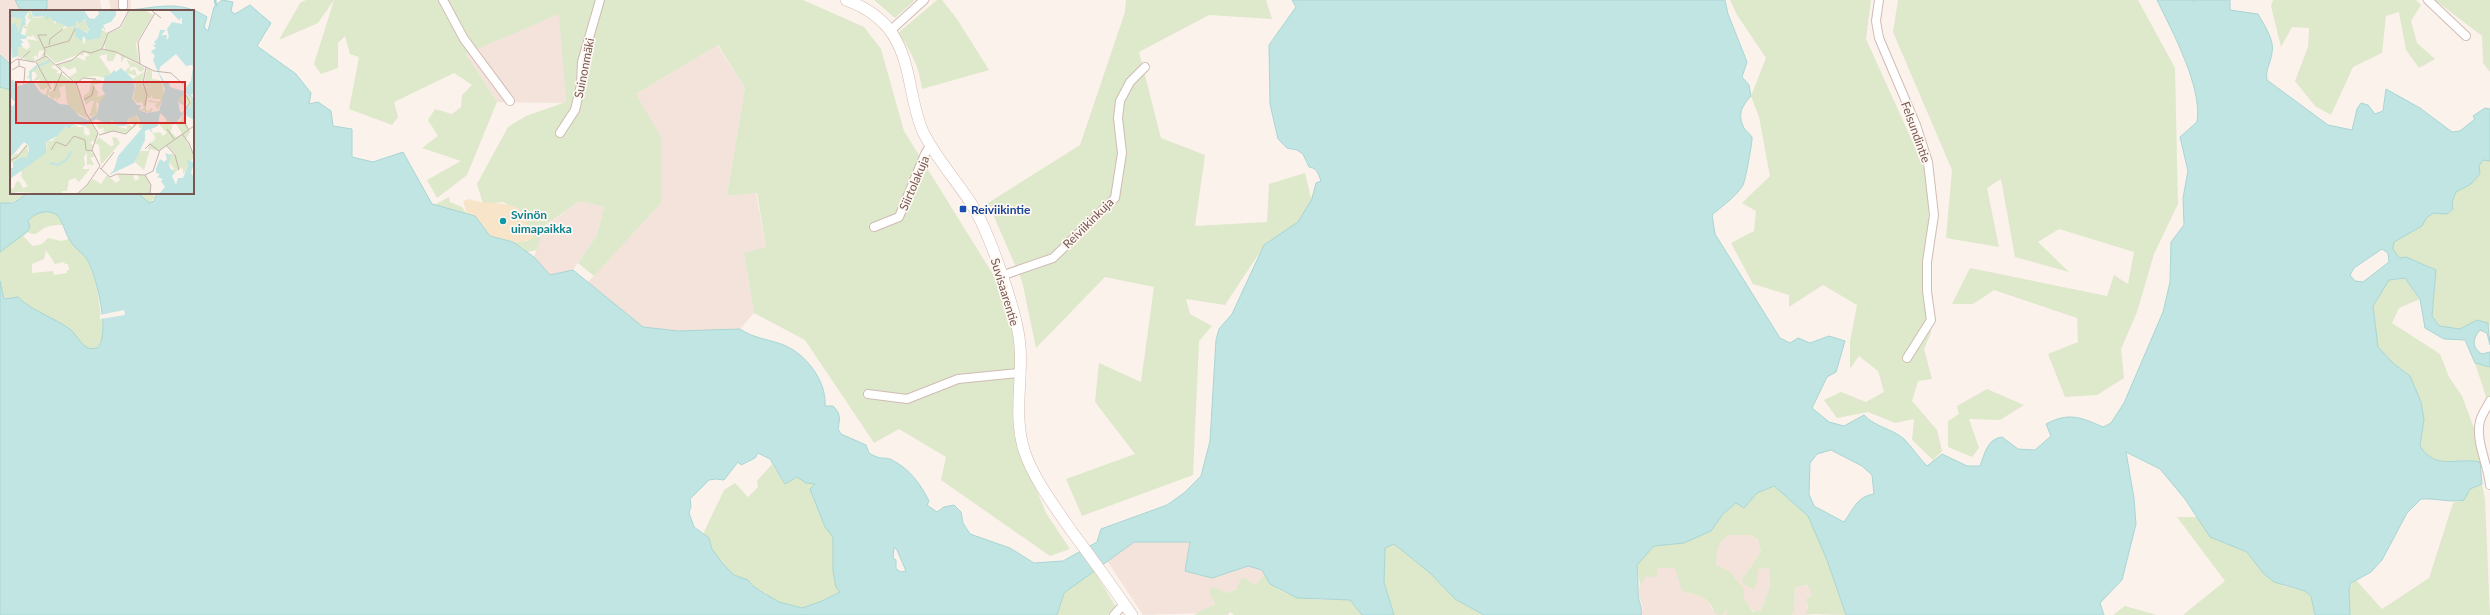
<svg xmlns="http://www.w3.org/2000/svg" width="2490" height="615" viewBox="0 0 2490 615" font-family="Lato,sans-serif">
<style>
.residential{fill:#f3e3db}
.green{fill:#dde9ca;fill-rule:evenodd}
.sand{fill:#f8e5c9}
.water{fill:#c1e5e3;stroke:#a8d6d4;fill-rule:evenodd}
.pier{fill:#fcf2ec}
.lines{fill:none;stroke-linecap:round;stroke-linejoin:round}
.stream{stroke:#a8d6d4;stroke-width:2.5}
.street-casing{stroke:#d0bbb4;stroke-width:10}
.secondary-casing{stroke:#d3bab2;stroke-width:12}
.street{stroke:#fff;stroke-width:8}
.secondary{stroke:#fff;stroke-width:11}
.transit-dot{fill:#1a4fb4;stroke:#fef7f2;stroke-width:1.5}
.culture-dot{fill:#0f9aa8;stroke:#fef7f2;stroke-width:1.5}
.labels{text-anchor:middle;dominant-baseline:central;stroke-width:3.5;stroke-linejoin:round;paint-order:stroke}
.street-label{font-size:12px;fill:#765650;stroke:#fef7f2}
.transit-label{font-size:12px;font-weight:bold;fill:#164399;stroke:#fef7f2;text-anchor:start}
.culture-label{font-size:12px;font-weight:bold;fill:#0d838f;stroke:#fef7f2;text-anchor:start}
.inset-river{fill:none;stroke:#c1e5e3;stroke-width:2}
.inset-road{fill:none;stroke:#c6b4ae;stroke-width:1}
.view{fill:#d62828;fill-opacity:0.15;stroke:#d62828;stroke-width:2}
.inset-edge{fill:none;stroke:#765650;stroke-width:2}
</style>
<rect width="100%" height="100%" fill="#fcf2ec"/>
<path class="residential" d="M0 0H100L102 11H11V65L0 55Z
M109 0H131L130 11H111Z
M560 13 566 103 497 102 466 54Z
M717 45 745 88 727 196 756 193 766 247 744 254 754 313 740 329 678 331 643 327 588 282 661 203V137L635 95Z
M580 201 604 207 597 235 573 270 550 275 534 257 544 227Z
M1729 535H1749L1758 539 1761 552 1742 579 1757 581V569L1769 568 1770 586 1761 610 1754 612 1721 568 1716 565 1717 549 1720 541Z
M1134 542H1190L1185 571 1248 566 1262 570 1265 574 1255 585 1245 578 1237 589 1227 593 1202 613 1143 615 1107 561Z
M1658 568H1675L1688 593 1700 596 1710 603 1712 610 1727 609 1726 615H1641L1643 608 1638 593 1640 584 1643 583 1645 575Z
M1809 585 1812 596 1806 603 1808 609 1807 614 1813 615H1791L1794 613 1795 587Z"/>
<path class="green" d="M306 0H803L864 27 881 49 904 131 999 284 1017 342 1014 435 1046 513 1070 549 1050 556 941 480 946 457 899 429 874 443 805 340 754 313 744 253 766 247 757 193 727 196 745 88 718 45 636 94 661 137V203L594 276 578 263 597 235 604 207 580 201 544 226 537 250 527 252 513 242 528 241 522 212 503 202 483 204 477 184 508 127 526 116 566 102 559 14 466 54 497 102 467 175 437 198 427 180 461 161 422 148 438 136 428 120 435 109 452 114 461 107 462 95 472 85 454 73 394 102 398 117 392 125 349 109 359 57 350 54 345 36 338 43V68L321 74 314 64 334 0 318 23 279 40 300 3Z
M874 0H915L895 18Z
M937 0H942L957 19 989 70 922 89C919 66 911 51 898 33Z
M1126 0H1266L1272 19 1209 15 1139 52 1161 138 1205 155 1195 226 1267 222 1269 184 1305 173 1311 198 1316 183 1339 204 1232 314 1262 249 1225 305 1186 299 1190 314 1212 326 1199 341 1193 475 1082 516 1066 479 1135 454 1095 402 1099 363 1141 382 1154 287 1105 277 1036 348 1022 281 988 203 1080 145 1125 12Z
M1730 0H1871L1866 39 1929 178 1928 281 1931 333 1924 349 1932 379 1918 381 1912 401 1937 430 1942 451 1933 460 1912 440 1914 419 1895 423 1868 412 1837 418 1824 400 1841 392 1866 402 1884 392 1878 371 1859 356 1850 369V341L1857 305 1823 285 1789 307V295L1753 284 1731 243 1754 231 1756 211 1742 203 1770 176 1759 117 1751 96 1766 58 1737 15Z
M1898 0H2138L2175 68 2178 204 2154 254 2137 312 2121 349 2124 378 2097 395 2065 397 2048 354 2078 342 2077 318 1994 290 1973 304H1952L1970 268 2107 296 2114 275 2128 284 2134 252 2059 229 2038 242 2069 272 2015 257 2001 179 1987 188 1999 247 1946 238 1952 170 1893 32Z
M2273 0H2416L2421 5 2411 21 2417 43 2435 59 2419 68 2406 50 2399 12 2386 16 2382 53 2353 67 2331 115 2315 106 2295 81 2308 47 2309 28 2292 27 2281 47 2271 6Z
M2435 0H2490V72L2483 63 2482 36Z
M0 87 11 90V193H28L0 209Z
M2483 160 2490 161V326L2488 323 2477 320 2460 329 2439 326 2432 316 2436 270 2416 261 2399 258 2393 249 2394 242 2422 226 2427 217 2434 212 2447 214 2453 209 2452 202 2456 192 2471 184 2480 174 2479 166Z
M138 193H150L156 197 149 203Z
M449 197 450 202 462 207 467 214 434 205Z
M42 212 55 213 64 225C58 225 52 225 47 227 40 229 36 238 28 232L23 236 33 246 42 244 48 238 61 241 69 239 87 258 96 283 104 335 97 348 92 349 83 346 71 330 38 312 33 316 3 297 0 281V252L7 246 8 236 32 216ZM46 250 55 264 64 262 65 264H68L69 270H67V273L54 275 53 271 32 273V264L44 259Z
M2405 278 2420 299 2399 308 2392 323 2440 354 2449 377 2462 396 2475 431 2480 462C2455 457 2436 471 2420 446L2424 419 2410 376 2394 364 2378 347 2373 306 2389 279Z
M2475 363 2490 367V409Z
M1987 389 2024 405 2000 420 1969 419 1979 448 1972 457 1948 447V421L1959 414 1957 406Z
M772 464 785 484 813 469 854 575 831 605 781 615 766 593 754 587 748 580 734 575 723 564 712 549 709 538 703 534 724 490 735 483 748 497 758 487 757 481Z
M2482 484 2485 499 2490 615H2350L2349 589 2355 579 2382 609 2429 578 2453 503 2464 500 2470 489Z
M1774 486 1808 516 1827 560 1846 615 1806 614 1808 609 1806 599 1812 596 1808 585 1795 587 1794 613 1791 615H1726L1727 609 1721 615C1712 614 1714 608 1709 602 1701 595 1691 594 1682 591L1675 568H1658L1657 575 1654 578 1646 575 1643 583 1640 584 1637 565 1654 546 1684 543 1711 531 1723 514 1736 503 1744 508 1757 493ZM1729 535H1749L1758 539 1761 552 1742 579 1743 584 1754 589 1757 581 1758 569 1769 568 1770 586 1761 610 1753 612 1744 598V589L1730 572 1716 565C1718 549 1715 545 1729 535Z
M2177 517H2198L2210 537 2247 552 2263 573 2284 586 2305 591 2311 596 2315 615H2183L2225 581Z
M1394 544 1430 573 1455 599 1484 615H1394L1384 582 1385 548Z
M1094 571 1121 615H1057L1064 593Z
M1265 574C1281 604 1321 599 1350 600L1362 615H1234L1230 612 1228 615H1194C1201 611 1207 607 1215 604L1209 591 1213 587 1227 593 1237 589 1240 580 1245 578 1255 585Z
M2125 606 2157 615H2113Z"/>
<path class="sand" d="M469 199C492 207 509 197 528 217L527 224 535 237C521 246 505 240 490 237L475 216 467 214 463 201Z"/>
<path class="water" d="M15 0H47V8L43 11H21Z
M222 0 233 2 231 11 235 14 250 5 271 23 257 46 296 74 311 93 309 104 318 102 331 111 333 126 352 129V157L373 162 403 152 432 204 475 216 490 236 513 242 534 257 550 275 573 270 643 327 678 331 740 329C753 338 767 339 781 344 805 352 827 381 825 406H833C841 414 840 418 838 429L841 434 866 445 869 453C871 454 874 456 877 457 882 459 887 457 892 460 910 469 921 485 929 501L927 505 937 512 944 507 954 505 961 512 963 523 970 534 1010 548 1034 563 1063 561 1097 542 1101 529 1167 505 1184 493 1201 476 1210 441 1216 340 1219 329 1232 314 1264 245 1298 222 1312 199 1316 183 1321 181C1318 173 1317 168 1309 167L1303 154 1297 150 1287 148 1278 139 1270 104 1269 45 1296 7 1292 0H1725L1728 14 1747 62 1742 77 1749 85 1751 96C1742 106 1737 114 1744 128 1746 131 1750 134 1752 137 1753 140 1745 182 1743 185 1737 196 1721 207 1712 215L1715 234 1780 338 1790 343 1798 338 1810 343 1829 336 1845 341 1836 372 1827 377 1812 408 1829 422 1844 426 1864 415C1875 427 1891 428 1904 439 1912 447 1919 458 1927 466L1942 454 1967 466H1980C1985 453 1987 439 2002 437L2018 449 2035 450 2051 436 2046 424C2069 412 2080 417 2103 427L2111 423 2124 403 2163 312 2170 282 2171 242 2184 225 2183 198 2188 171 2180 137 2197 122C2203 88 2172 31 2157 0H2193L2194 2 2195 0H2230V10L2258 14C2264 25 2275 40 2272 53 2271 63 2265 69 2267 80L2328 125 2352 130 2357 109 2361 103 2368 105 2375 114 2383 111 2386 89 2420 108 2452 132 2460 131 2475 119 2473 116 2485 108 2490 109V161L2483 160 2479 166 2480 174 2471 184 2456 192 2452 202 2453 209 2447 214 2434 213 2427 217 2422 226 2394 242 2393 249 2399 258 2406 257 2436 270 2432 316 2439 326 2460 329 2477 320 2488 323 2490 345 2487 333 2480 330C2472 339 2472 348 2482 354L2490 352V367L2475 363 2465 340 2444 339 2425 328 2420 299 2405 278 2389 280 2373 306 2378 347 2394 364 2410 376 2421 402 2424 419 2420 446C2436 471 2455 457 2480 462L2482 484 2470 489 2464 500C2450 503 2436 498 2421 499L2407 513 2382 560 2371 572 2351 583 2349 589 2350 615H2315L2311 596 2305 591 2274 582 2263 573 2247 552 2210 537 2185 499 2160 469 2126 452 2134 498 2136 524 2122 580 2100 603 2104 615H1846L1827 560 1808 516 1774 486 1757 493 1744 508 1736 503 1723 514 1711 531 1684 543 1654 546 1637 565C1638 575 1638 583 1638 593 1638 602 1643 606 1641 615H1484L1455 599 1430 573 1394 544 1385 548 1384 582 1394 615H1362L1350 600 1297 598 1270 584 1262 570 1248 566 1212 578 1185 571 1190 542H1134L1064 593 1057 615H0V281L4 299 18 297C33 312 54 317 71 330 79 337 83 352 97 348 111 336 97 279 89 263 85 254 76 250 71 242 65 234 64 223 57 215 48 209 35 212 28 221L30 227 28 231 0 252V203H13L28 193H138L149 203 154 201 157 193H193V11L130 10C160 7 180 0 207 17L204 27 208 31 214 7ZM2382 249 2388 253 2389 262 2363 282 2355 281 2350 275 2354 268ZM1831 450 1862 466 1872 475 1874 494C1857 496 1853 510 1844 522L1814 506 1809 494 1810 463 1817 454ZM758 453 770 459 785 484 797 477 806 483 815 484 810 489 825 527 833 537V571L836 587 840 592 822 601 802 608 779 602 754 587 748 580 734 575 723 564 712 549 709 538 694 527 689 513 691 506 690 499 709 480 716 479 724 480 738 462 741 465 755 458ZM894 547 897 550 906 571 901 572 896 569V560L893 558Z
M0 55 11 65V90L0 87Z"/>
<path class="pier" d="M124 310 125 315 100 319V315Z"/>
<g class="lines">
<path class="stream" d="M215 0 216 5"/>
<defs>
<path id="street" d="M443 0 464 39 510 101
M1879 0 1876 21 1879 38 1916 125 1928 162 1934 215 1927 262V291L1931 320 1907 358
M2428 0 2466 36
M123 6V0
M890 31 924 0
M560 133 575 110 581 85 582 62 600 0
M874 227 899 217 925 154 930 146
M1001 276 1053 258 1115 198 1122 153 1118 118 1120 101 1130 82 1145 67
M868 394 907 399 958 379 1019 373
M2490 401C2487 407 2482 414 2480 421 2475 440 2488 465 2490 485
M1114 615 1124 604"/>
<path id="secondary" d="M846 0C865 7 882 17 893 35 912 65 909 100 923 132 937 160 958 182 974 208 990 235 1012 300 1018 331 1026 372 1011 413 1025 453 1035 481 1054 505 1070 529 1091 557 1112 586 1132 615"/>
</defs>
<use href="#street" class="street-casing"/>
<use href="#secondary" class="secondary-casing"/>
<use href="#street" class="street"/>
<use href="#secondary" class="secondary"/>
</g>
<rect class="transit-dot" x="959" y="205" width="8" height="8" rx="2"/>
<circle class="culture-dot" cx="503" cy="221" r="4"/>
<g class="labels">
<g class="street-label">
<text transform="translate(584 68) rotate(-79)">Suinonmäki</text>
<text transform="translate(1916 132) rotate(70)">Felsundintie</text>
<text transform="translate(914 183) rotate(-67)">Siirtolakuja</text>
<text transform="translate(1088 223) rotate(-45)">Reiviikinkuja</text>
<text transform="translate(1005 292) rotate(73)">Suvisaarentie</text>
</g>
<g class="transit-label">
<text x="971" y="209">Reiviikintie</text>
</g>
<g class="culture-label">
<text x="511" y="214">Svinön<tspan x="511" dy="14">uimapaikka</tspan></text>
</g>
</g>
<g transform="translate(10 10)">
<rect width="184" height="184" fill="#fcf2ec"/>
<path d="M20 0 23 8 32 7 36 3 41 5 45 14 49 9 56 15 50 21 65 13V22L72 23 73 33 75 34V24L79 23 81 19 84 28 89 27 91 16H93L96 21 92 17V20L98 23 94 30 92 40 95 39 94 32 99 23 111 18 119 1 135 0 143 5 126 33 129 53 115 47 111 53V46L107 43 103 51H97V44L89 46 102 65 95 68 86 66 72 68 67 73 59 67 67 62 65 57 59 60 53 56 50 60 47 55 63 50 67 47 75 51 76 46H80L75 42 72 46 70 44 46 53 37 45 30 48 35 40 29 41V44L28 42V49L26 45 22 48H25L24 52 15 50 13 46 9 48 4 41 8 40 7 37 11 36 17 40 19 37 21 38 17 29 28 31 23 25 20 27 15 25 17 19 12 17 13 15 19 17 17 15 21 10 17 8ZM0 2 4 8H12L10 22 0 36ZM76 10 79 22 67 20 66 12ZM36 46 45 55 41 57 48 61 46 63 52 64 66 75 78 109 65 102 57 93 55 75 49 78 51 86 46 91 47 86 43 90 38 84 44 79V73L38 75 40 79 38 86H35L38 77 33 80 30 79 29 75 27 76 28 73 25 75 31 69 23 71 27 66 25 62H22V69L17 68 26 55 29 59 26 52ZM116 49 134 57V60L130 62 126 57H120V61L125 59 127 66 116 63 115 61 120 56ZM137 58 142 61V69L150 70 153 76 154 86 148 99 145 96 147 93 138 92 139 90 149 92 151 89H143L141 84V88H138L134 74ZM134 62 132 74 137 84 136 99 138 102 141 98 143 99 140 103 130 100 134 98 132 92 127 93 123 88 126 76 122 69ZM82 69 91 70 92 73 83 75 88 82 87 87 96 84 89 94 86 92 87 104 79 107 84 91H81L76 95 73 86 79 82ZM174 83 181 88 182 96 175 100V94H171L168 88ZM126 105 132 118H129L128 112 127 115 117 123 103 121 91 124 96 121H93L94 118 89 119 86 115 92 111 100 114V109L107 116 117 119V114L123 117V114L117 110ZM173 105 180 122 176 129 184 146 175 162 173 164V159L170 158 165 163 161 161 164 159 160 153V161L157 158 160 144H165L157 135 148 141 140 139 134 160 125 152 128 141H138L139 133 144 131 143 128 146 130 143 123 150 122 153 126 157 123 149 114 157 111 154 107 163 112 161 122 166 127 172 124 165 112 171 111ZM80 110 88 125 84 133 83 130 80 133 83 135 81 142 86 146 80 148 84 154 80 157 82 154 77 155V143L74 147 75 155 72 159H80L69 172 65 168 59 170 57 181H52V184L7 182 0 184V179L4 178 6 172 9 171 13 178 18 176 11 166 12 161H9L28 139 36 141 37 131H42L56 116 61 118 66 114 67 117H74V123L80 129 77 125H80L79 119 75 117ZM89 127 100 136 104 135 102 127 107 128 110 133 91 155 89 135 85 133ZM17 134 19 149 2 153 0 148 7 143 8 145ZM107 164 123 165 125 171 129 169 128 164 136 166 140 174V183L68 184 83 169 91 174 97 165 106 173 110 170Z" fill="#dde9ca"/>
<path d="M0 0H20L14 8 18 11 15 10 16 15H12L11 24 17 26 16 29H10L14 33H11L12 37H8V46L2 48 0 17 5 12 9 23 12 9 1 7ZM21 0H74L79 8 84 9 89 4 88 0H106V5L101 12 93 15 96 21 92 17 90 28 77 30 73 26 72 31 66 27 64 15 58 17 42 10 40 6 37 10 35 6 23 7ZM75 9 79 20 77 23 66 17V11L70 13ZM159 0H184V81L182 85 180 84 184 89V110L175 105 176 97 168 91 170 102 174 103 164 115 150 103 148 116 141 119 144 125 139 119 135 121V130L124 153 99 165 104 160 108 146 132 118 128 107 126 105 118 109 116 116H107L101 109 100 115 86 109 75 116 65 114 59 119 56 116 47 126 36 132V143L0 169V158H3V152L12 147 17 148 19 140 18 135 14 132 2 146 0 145V95L3 96 5 92 0 87V69L3 70 7 76 13 75V70L14 74 23 72 30 82 50 94 59 95 69 106 78 110 87 104 89 94 95 84 92 79 95 65 99 66 104 60 106 62 111 58 122 68 125 78 122 88 127 95H131L129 100 137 103 149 101 155 79 143 50 145 46 141 41 146 38 143 35 146 34 144 32 148 28 150 20H156L151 25H157L156 30 159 27 157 19 162 12 172 14V7L169 10ZM166 44 176 56 182 55 183 57 181 71 173 81 160 77 159 73 154 71 149 63 150 57ZM176 83 181 88V96L179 98 168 89ZM155 143 161 145 158 156 165 163 162 166 166 175 168 168H173L178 156 177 149 184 153 181 163 184 167V184H149L155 177 151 171 153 169 147 167 150 164 146 163V158L150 149 154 152 157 149Z" fill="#c1e5e3" fill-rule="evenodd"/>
<path class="inset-river" d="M0 39 10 23 16 0M28 56 40 51M21 72 20 62 27 56M40 153 48 155 57 149 62 141"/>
<path class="inset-road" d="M141 0 151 8M39 35 40 29 53 19M34 38 59 31 65 19M92 39 106 42 144 61 161 63M34 46 35 40 28 25H37M11 49 20 41M26 52 41 79M0 54 7 49 24 52 36 46 67 75 76 103 88 123 82 140 90 156 77 175 67 184M130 54 128 32 145 3M46 55 62 50 73 41 81 43 92 39 98 23 110 17 119 0M9 56 15 58 14 72M2 60 9 56V49M161 63 173 74M66 74 73 68 86 69M44 81 52 62M176 85 180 93 174 101 175 114 179 120M74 90 82 85 84 76M135 96 137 85 133 73 136 57M157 119 164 129M172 124 179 133 184 146M89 125 103 121 116 124 126 114M156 135 165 145 169 160M135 139 140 134 149 141M41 140 46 132 56 136 64 126 75 130 76 140 82 141M0 151 7 147 17 135M90 158 100 167 107 164 135 165 141 175 140 184M91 159 104 142M135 165 143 161 150 140 184 116"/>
<path class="view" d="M6 72H175V113H6Z"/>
<rect width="184" height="184" class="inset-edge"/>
</g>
</svg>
